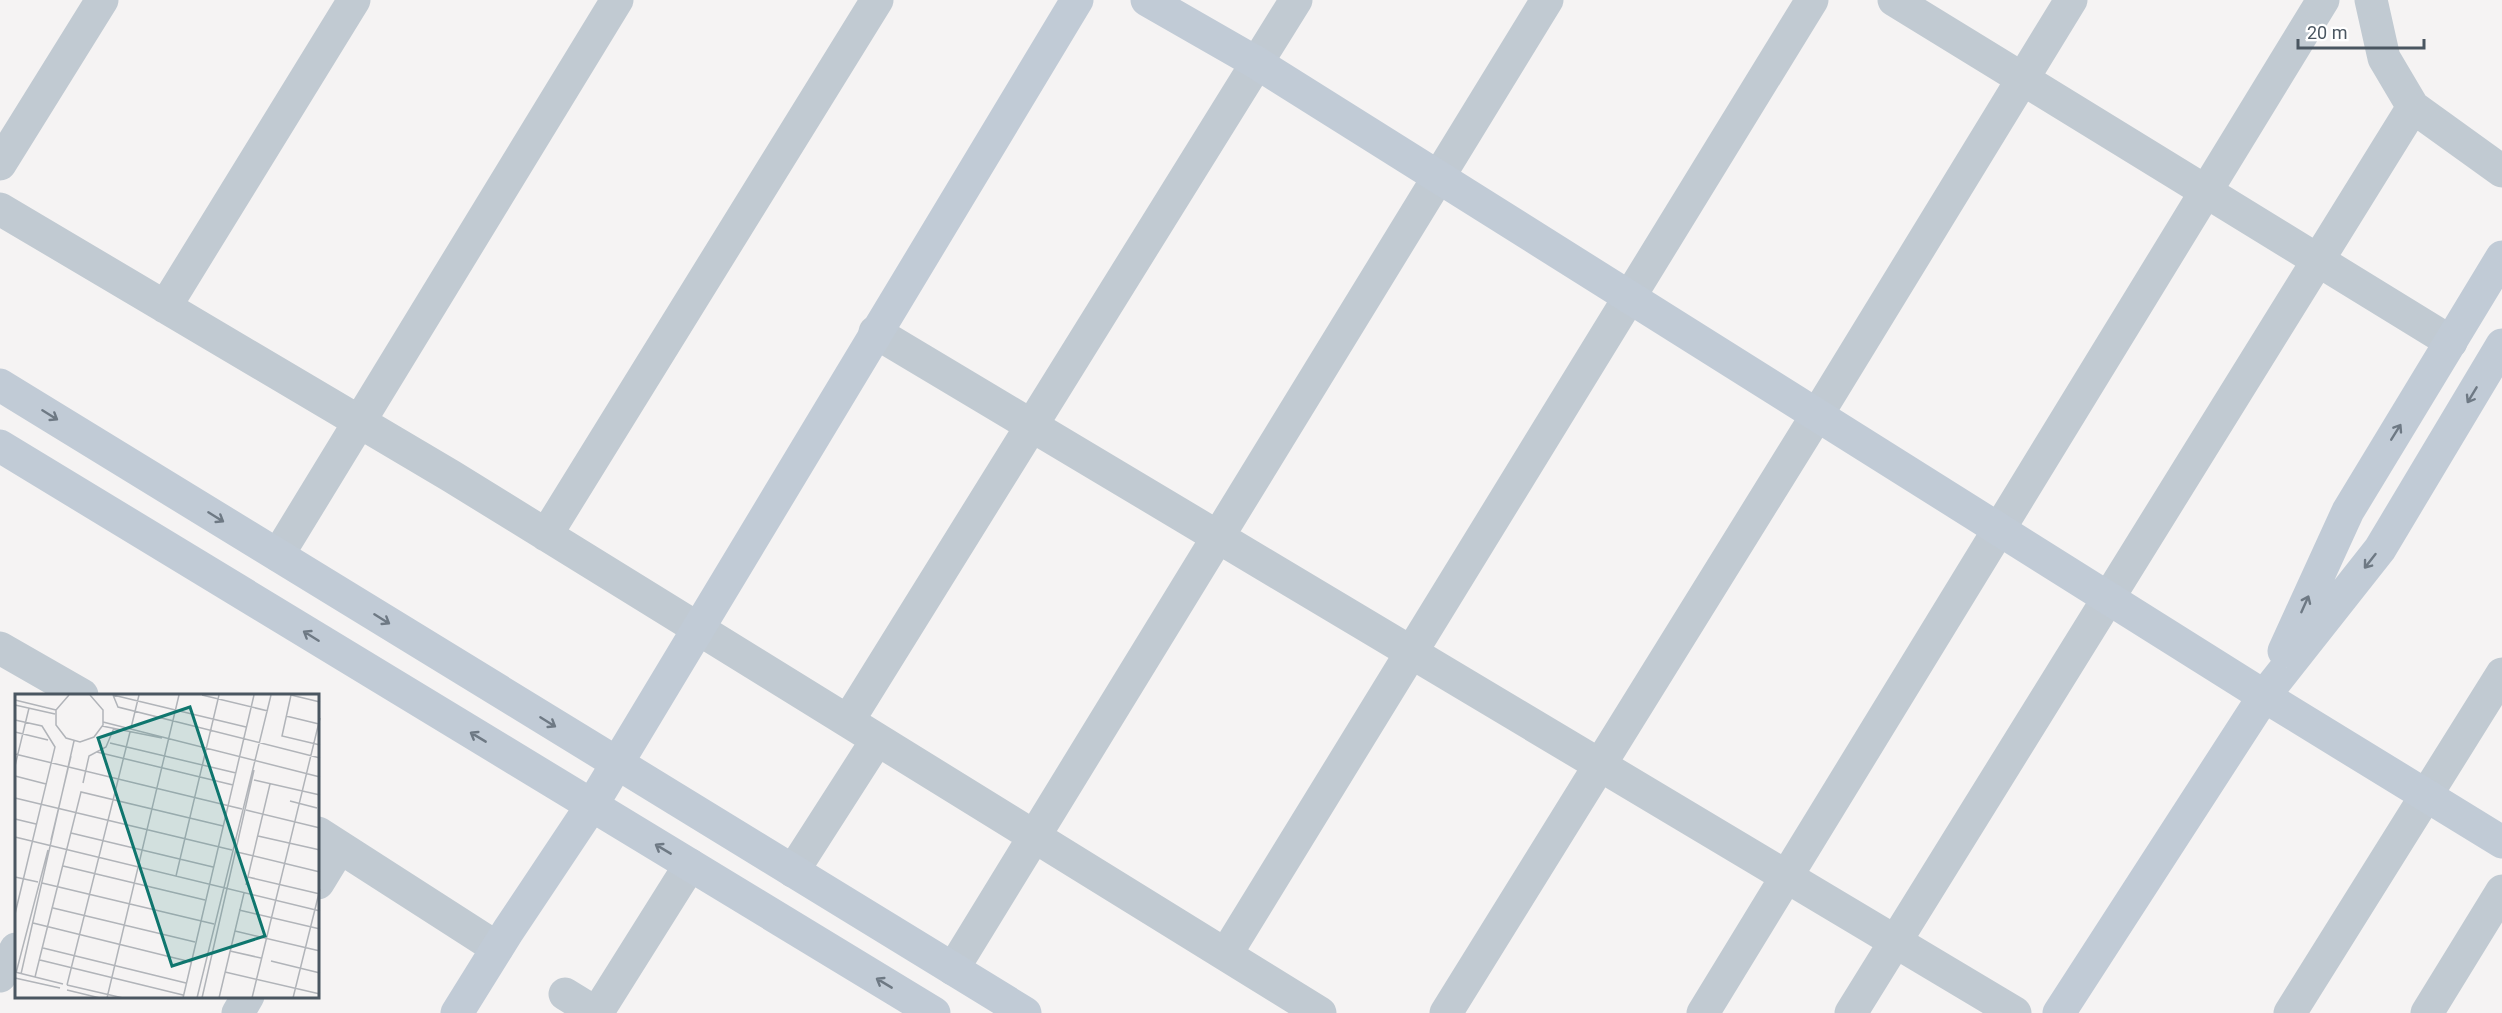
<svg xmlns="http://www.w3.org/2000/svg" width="2502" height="1013" viewBox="0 0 2502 1013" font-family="Roboto,sans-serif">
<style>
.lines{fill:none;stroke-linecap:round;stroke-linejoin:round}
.street{stroke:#c1cad2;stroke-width:33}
.secondary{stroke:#c1cbd6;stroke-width:33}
.oneway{stroke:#6e7984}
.inset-road{fill:none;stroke:#b1b4b9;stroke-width:1.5}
.view{fill:#0f766e;fill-opacity:0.15;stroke:#0f766e;stroke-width:3}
.inset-edge{fill:none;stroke:#4a5661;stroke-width:3}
</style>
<rect width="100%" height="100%" fill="#f5f3f3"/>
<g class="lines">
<path class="street" d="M1894 0 2451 342
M2371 0 2384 58 2413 107 2502 171
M0 164 102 0
M0 209 451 476 1320 1013
M165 307 354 0
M875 332 2015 1013
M546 535 877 0
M278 555 617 0
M0 648 82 695
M848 721 1296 0
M318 833 497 948
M793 871 877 740
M318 883 340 847
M1226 954 1812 0
M953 969 1547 0
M0 976 16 949
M565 994 596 1013
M238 1013 248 996
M597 1013 690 865
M1446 1013 1817 415 2071 0
M1703 1013 2323 0
M1851 1013 2413 107
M2290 1013 2502 674
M2427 1013 2502 891"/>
<path class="secondary" d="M1147 0 1257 63 2264 696 2502 842
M0 385 1025 1013
M0 446 934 1013
M2284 651 2348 511 2502 257
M457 1013 508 931 592 805 1077 0
M2059 1013 2264 696 2380 549 2502 345"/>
</g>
<defs><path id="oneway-shaft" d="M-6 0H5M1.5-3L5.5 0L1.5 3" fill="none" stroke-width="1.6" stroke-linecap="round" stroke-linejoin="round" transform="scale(1.5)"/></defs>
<g class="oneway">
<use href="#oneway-shaft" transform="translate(2472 395) rotate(121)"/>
<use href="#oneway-shaft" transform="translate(50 415) rotate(32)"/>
<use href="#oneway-shaft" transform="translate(2396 432) rotate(-58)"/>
<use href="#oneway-shaft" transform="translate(216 517) rotate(32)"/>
<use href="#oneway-shaft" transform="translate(2370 561) rotate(128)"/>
<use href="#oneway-shaft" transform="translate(2305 604) rotate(-66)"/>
<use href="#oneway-shaft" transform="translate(382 619) rotate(32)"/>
<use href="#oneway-shaft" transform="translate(311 636) rotate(-148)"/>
<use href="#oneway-shaft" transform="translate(548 722) rotate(32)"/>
<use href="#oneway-shaft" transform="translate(478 737) rotate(-149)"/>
<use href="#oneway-shaft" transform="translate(663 849) rotate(-149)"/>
<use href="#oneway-shaft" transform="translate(884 983) rotate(-149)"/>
</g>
<g transform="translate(15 694)">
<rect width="304" height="304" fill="#f5f3f3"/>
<path class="inset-road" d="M54 1 41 16V31L51 44 65 48 79 43 88 31V16L75 1M98 1 103 13 305 64M98 1 231 33M187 1 253 17M276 1 267 42 305 51M276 1 305 8M0 6 41 16M0 11 40 20M271 22 304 30M0 26 27 32 40 53 0 220M88 28 305 83M87 32 147 44M116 34 124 1M0 38 33 46M95 49 221 79M82 58 218 91M0 60 227 115M0 72 14 14M0 82 31 90M239 86 305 101M68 89 74 62 91 53 99 34M0 104 217 156M275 107 302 114M231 116 305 134M0 125 21 130M56 139 198 173M243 142 305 156M0 143 305 217M36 146 56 62M222 158 305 178M48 172 190 206M161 182 204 1M0 183 23 188M233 183 305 200M27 189 199 230M231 191 255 90M38 214 180 248M224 216 305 235M18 229 176 268M220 237 305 257M28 254 171 289M215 257 246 264M25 266 168 301M256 267 305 279M0 278 48 290M210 278 305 300M1 279 33 156M6 280 59 47M20 283 66 98 208 132M0 284 45 294M52 291 115 38M52 291 108 304M52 296 85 304M92 304 164 1M168 304 239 1M182 304 256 1M187 304 239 76M204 304 229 199M237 304 305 24M278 304 305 195"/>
<path class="view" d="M175 13 250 242 157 272 83 44Z"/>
<rect width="304" height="304" class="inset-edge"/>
</g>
<path d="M2298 39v9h126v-9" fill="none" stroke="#4a5661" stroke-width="3"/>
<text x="2307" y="39" font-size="18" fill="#4a5661" stroke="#ffffff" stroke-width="4.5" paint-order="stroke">20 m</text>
</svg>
